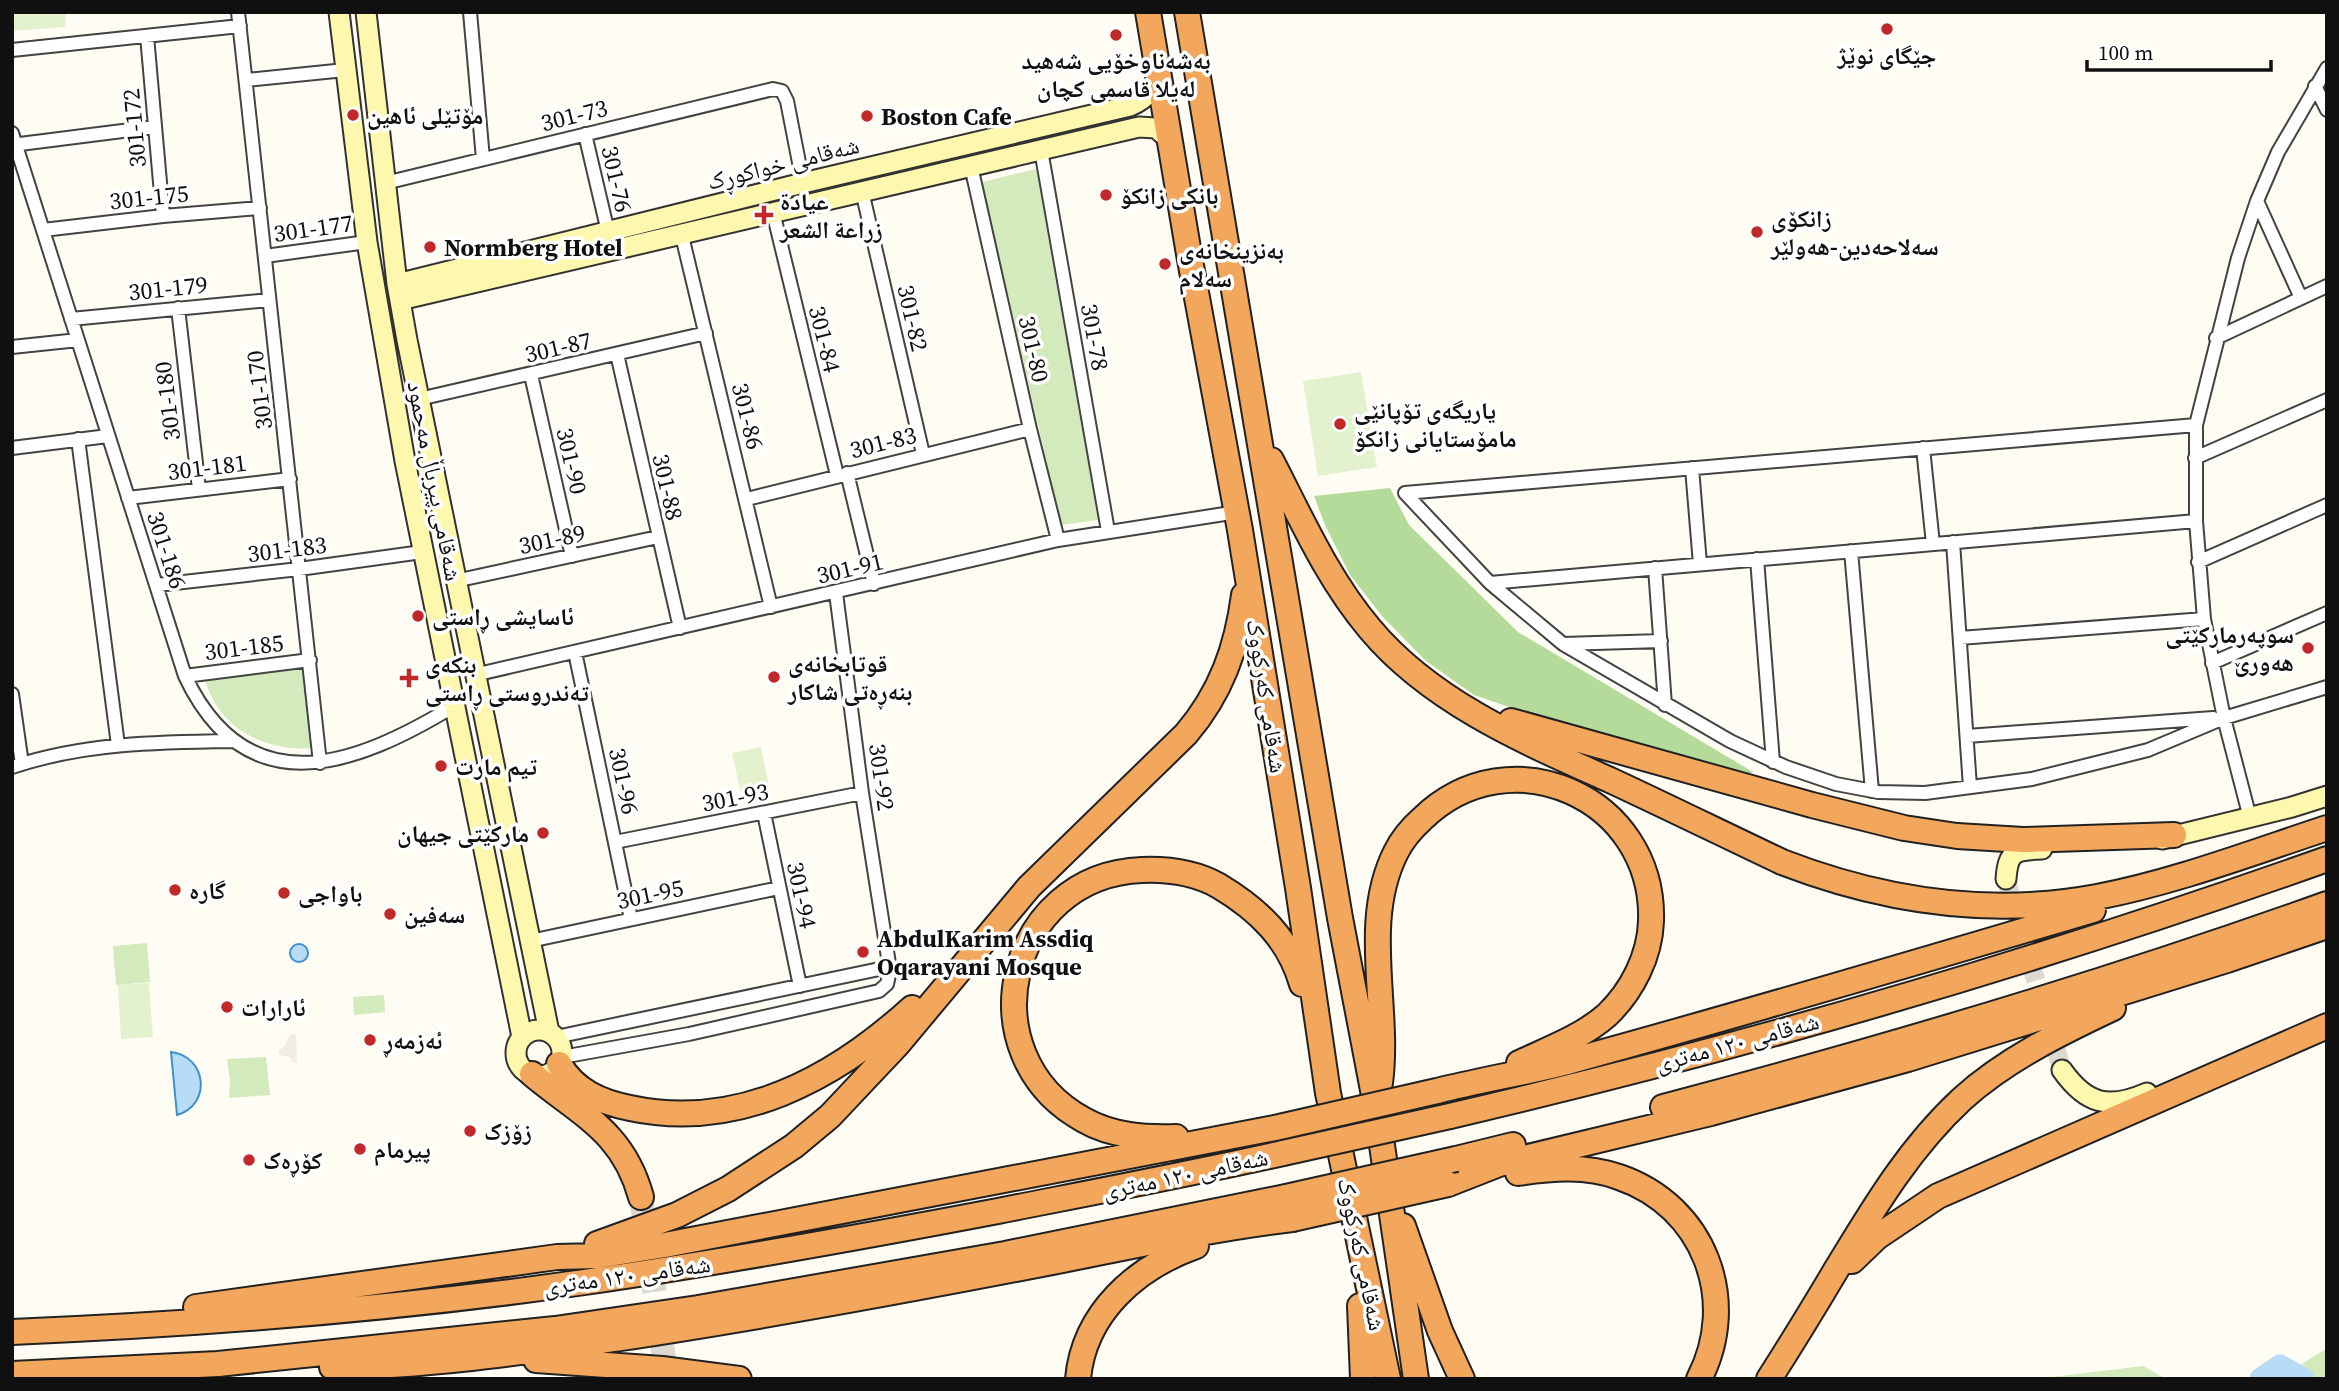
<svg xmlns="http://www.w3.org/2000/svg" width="2339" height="1391" viewBox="0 0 2339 1391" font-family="'Source Serif 4','Noto Naskh Arabic',serif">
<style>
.green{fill:#d2eabc}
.forest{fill:#b5db9b}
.pitch{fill:#e4f1ce}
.plaza{fill:#f0ede1}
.water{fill:#b8dcf6;stroke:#3f8fcd;stroke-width:2}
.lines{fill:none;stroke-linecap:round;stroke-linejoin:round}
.river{stroke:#b8dcf6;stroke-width:23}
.secondary-tunnel{stroke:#dbd9d1;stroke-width:19;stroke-dasharray:19 10;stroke-linecap:butt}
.highway-tunnel{stroke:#dbd9d1;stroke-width:24;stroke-dasharray:24 12;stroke-linecap:butt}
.street-casing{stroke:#434343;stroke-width:16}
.secondary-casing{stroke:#323232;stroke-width:23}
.highway-casing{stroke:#212121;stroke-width:28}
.street{stroke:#fff;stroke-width:12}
.secondary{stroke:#fef8af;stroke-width:19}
.highway{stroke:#f3a75d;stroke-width:24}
.highway-bridge-casing{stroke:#212121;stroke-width:28;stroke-linecap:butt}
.highway-bridge{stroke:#f3a75d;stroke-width:24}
.poi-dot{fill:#c02829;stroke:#fff;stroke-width:2.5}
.labels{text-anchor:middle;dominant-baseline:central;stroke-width:7;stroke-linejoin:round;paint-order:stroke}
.poi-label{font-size:24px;font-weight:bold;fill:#101010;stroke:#fff;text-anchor:start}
.street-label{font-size:24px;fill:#101010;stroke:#fff}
</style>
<rect width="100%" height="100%" fill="#fffdf3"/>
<path class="green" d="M1036 169 1098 520 1061 525 982 182Z
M303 667 314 748C266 752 218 729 205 679Z
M147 943 150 982 116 985 113 946Z
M384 995 385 1012 354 1015 353 997Z
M266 1057 270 1095 229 1098 230 1079 227 1059Z
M2327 1348V1379H2278Z
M2143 1366 2166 1379H2036Z"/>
<path class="forest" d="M1390 488 1409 525 1518 632 1753 772 1745 776 1550 721 1474 695 1426 661 1382 616 1350 575 1325 525 1314 496Z"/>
<path class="pitch" d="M12 12H65L66 27 12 31Z
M1361 372 1377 467 1318 476 1303 381Z
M761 747 771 797 743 803 732 753Z
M149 983 153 1037 121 1039 118 985Z"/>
<path class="plaza" d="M290 1034 296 1035 297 1063H293L289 1057 279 1055V1050L285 1046Z"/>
<path class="water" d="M290 953a9 9 0 1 1 18 0a9 9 0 1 1-18 0Z
M171 1052C207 1056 212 1105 177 1115Z"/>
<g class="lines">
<path class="river" d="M2261 1379 2280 1366 2303 1379"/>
<path class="secondary-tunnel" d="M2006 879 2062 1070"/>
<path class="highway-tunnel" d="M641 1197 667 1379"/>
<defs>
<path id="street" d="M238 12 320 763
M470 12 483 159
M147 36 163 216
M12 50 240 26
M246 80 345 70
M2315 86 2327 110
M12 133 185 676C247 807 355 766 454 706
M585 134 608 232
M12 145 154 127
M1041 150 1108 531
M971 166 1030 429 1058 540
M385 183 773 89 782 91 787 101 803 183
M862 191 923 454
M2257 201 2301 298
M773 212 837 475
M43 230 163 216 260 208
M682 236 771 607
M265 256 367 242
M178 308 199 489
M71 319 269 300
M2216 338 2327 286
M12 347 78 340
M617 354 680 628
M531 375 572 556
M419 399 706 333
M78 439 118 745
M12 448 108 436
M1923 448 1933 544
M2195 458 2327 400
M1692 468 1700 564
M847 473 874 584
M1405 493 1490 583 1563 644 1730 741 1786 767 1836 784 1878 792 1925 793 2032 779 2148 750 2224 718 2327 687
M1405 493 2196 425
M128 498 290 479
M747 499 1030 429
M1953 542 1970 787
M1851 551 1872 791
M1757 559 1773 762
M2198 562 2327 505
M1655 568 1665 705
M455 581 658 537
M1490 583 2196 521
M157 585 299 569 422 552
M1960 638 2204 619
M1563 644 1661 641
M575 652 631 919
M2212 663 2327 613
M474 675 1058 540 1237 512
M185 676 310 660
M12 694 22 764
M1967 736 2213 718
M12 767C84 743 158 742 233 741
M764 813 800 986
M2250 818 2224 718 2204 619 2196 521V425L2238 258 2257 201 2278 152 2327 68
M615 842 862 793
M530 941 779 888
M556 1037 889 967
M562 1057 689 1034 879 991 887 984 890 970 862 793 836 593"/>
<path id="secondary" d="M339 12 367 242 405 461 522 1037
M366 12 397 284 407 340 549 1032
M397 284 803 183 1130 106C1147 99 1156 88 1157 70
M400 300C646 244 892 184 1139 127L1156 128 1170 140
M2162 839 2292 807 2327 796
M2006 879C2008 851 2015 850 2042 849
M516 1053a23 23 0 1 1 46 0a23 23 0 1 1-46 0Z
M2062 1070C2086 1104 2108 1110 2147 1093"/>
<path id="highway" d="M1148 12 1190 260 1240 530 1298 888 1328 1093 1388 1379
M1187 12 1340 918 1377 1111 1416 1379
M1271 460C1301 518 1327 578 1370 629 1431 702 1525 742 1610 780 1668 807 1725 835 1782 862 1883 901 1989 917 2097 897 2175 882 2251 853 2327 828
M1511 721 1812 805 1904 828 1957 836 2023 840 2174 835
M559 1064C575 1091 600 1102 630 1108 737 1131 834 1079 912 1008
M532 1074C581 1115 623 1131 641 1197
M1380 1083C1390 1007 1360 923 1396 852 1402 840 1412 828 1422 819 1510 733 1655 798 1651 921 1650 956 1632 991 1607 1015 1582 1037 1549 1049 1519 1063
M1437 1091C1481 1080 1524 1073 1567 1062 1743 1014 1918 962 2093 910
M1663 1107C1887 1048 2109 982 2327 904
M1450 1116C1746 1047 2040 961 2327 859
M1176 1137C1145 1138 1112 1136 1084 1120 965 1055 1007 875 1142 870 1169 869 1196 873 1219 886 1259 910 1289 939 1302 984
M1456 1159 1513 1145
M1518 1173C1552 1168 1586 1165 1619 1177 1704 1206 1740 1300 1699 1379
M1448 1184 1499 1164 1711 1113 1908 1059 2227 960 2327 926
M1403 1226 1440 1331 1462 1379
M597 1244 677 1215 728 1189 794 1146 830 1116 897 1045 1029 887 1186 734C1221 693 1237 648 1244 595
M1852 1261 1877 1237 1938 1196 2327 1026
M1360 1306 1363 1379
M196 1307 557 1257 597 1256 665 1245 1275 1128
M12 1332C204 1324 395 1309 585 1282 723 1262 861 1237 998 1211 1094 1192 1189 1174 1283 1153
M536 1360 662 1369 739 1379
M332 1367C429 1366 524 1352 621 1338 762 1317 902 1291 1042 1264 1125 1248 1208 1229 1292 1219
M12 1374 218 1364 555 1329 698 1308 1005 1254 1286 1197
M1078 1379C1084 1312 1137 1267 1196 1246
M1769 1379C1792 1343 1814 1307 1836 1270 1873 1209 1909 1148 1962 1099 2005 1060 2060 1033 2113 1008"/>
</defs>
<use href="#street" class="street-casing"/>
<use href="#secondary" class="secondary-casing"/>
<use href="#highway" class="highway-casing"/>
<use href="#street" class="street"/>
<use href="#secondary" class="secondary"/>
<use href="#highway" class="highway"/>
<defs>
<path id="highway-bridge" d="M1275 1128 1437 1091
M1283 1153 1450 1116
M1286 1197 1456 1159
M1292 1219 1448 1184"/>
</defs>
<use href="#highway-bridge" class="highway-bridge-casing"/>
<use href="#highway-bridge" class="highway-bridge"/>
</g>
<g class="poi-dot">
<circle cx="1887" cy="29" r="7"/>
<circle cx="1116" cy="35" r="7"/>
<circle cx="353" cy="115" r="7"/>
<circle cx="867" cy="116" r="7"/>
<circle cx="1106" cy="195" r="7"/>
<path d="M760.5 204.5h7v7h7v7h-7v7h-7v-7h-7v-7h7z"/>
<circle cx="1757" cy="232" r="7"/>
<circle cx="430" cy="247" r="7"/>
<circle cx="1165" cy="264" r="7"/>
<circle cx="1340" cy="424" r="7"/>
<circle cx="418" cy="616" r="7"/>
<circle cx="2308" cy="648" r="7"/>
<circle cx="774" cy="677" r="7"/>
<path d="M405.5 667.5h7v7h7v7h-7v7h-7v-7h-7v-7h7z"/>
<circle cx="441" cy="766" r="7"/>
<circle cx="543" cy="833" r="7"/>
<circle cx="175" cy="890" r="7"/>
<circle cx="284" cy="893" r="7"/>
<circle cx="390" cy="914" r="7"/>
<circle cx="863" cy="952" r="7"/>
<circle cx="227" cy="1007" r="7"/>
<circle cx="370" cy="1040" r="7"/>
<circle cx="470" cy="1131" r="7"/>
<circle cx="360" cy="1149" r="7"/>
<circle cx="249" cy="1160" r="7"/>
</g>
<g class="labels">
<g class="poi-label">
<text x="1887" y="55" text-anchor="middle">جێگای نوێژ</text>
<text x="1116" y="60" text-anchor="middle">بەشەناوخۆیی شەهید<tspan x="1116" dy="28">لەیلا قاسمی کچان</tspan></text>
<text x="367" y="115">مۆتێلی ئاهین</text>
<text x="881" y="116">Boston Cafe</text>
<text x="1120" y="195">بانکی زانکۆ</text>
<text x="780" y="201">عيادة<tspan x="780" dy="28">زراعة الشعر</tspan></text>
<text x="1771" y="218">زانکۆی<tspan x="1771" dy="28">سەلاحەدین-هەولێر</tspan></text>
<text x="444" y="247">Normberg Hotel</text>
<text x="1179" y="250">بەنزینخانەی<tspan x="1179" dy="28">سەلام</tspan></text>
<text x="1354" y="410">یاریگەی تۆپانێی<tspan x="1354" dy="28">مامۆستایانی زانکۆ</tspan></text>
<text x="432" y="616">ئاسایشی ڕاستی</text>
<text x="2294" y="634" text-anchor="end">سوپەرمارکێتی<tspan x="2294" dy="28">هەورێ</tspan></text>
<text x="788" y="663">قوتابخانەی<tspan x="788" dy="28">بنەڕەتی شاکار</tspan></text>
<text x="425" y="664">بنکەی<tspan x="425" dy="28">تەندروستی ڕاستی</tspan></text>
<text x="455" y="766">تيم مارت</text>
<text x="529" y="833" text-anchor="end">مارکێتی جیهان</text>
<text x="189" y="890">گارە</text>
<text x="298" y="893">باواجی</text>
<text x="404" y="914">سەفین</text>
<text x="877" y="938">AbdulKarim Assdiq<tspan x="877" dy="28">Oqarayani Mosque</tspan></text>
<text x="241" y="1007">ئارارات</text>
<text x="384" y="1040">ئەزمەڕ</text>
<text x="484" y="1131">زۆزک</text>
<text x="374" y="1149">پیرمام</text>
<text x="263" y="1160">کۆڕەک</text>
</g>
<g class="street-label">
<text transform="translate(574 115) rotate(-14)">301-73</text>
<text transform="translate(134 128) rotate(-95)">301-172</text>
<text transform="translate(783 163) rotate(-14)">شەقامی خواکوڕک</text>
<text transform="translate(617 179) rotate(77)">301-76</text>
<text transform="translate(149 197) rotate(-6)">301-175</text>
<text transform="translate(313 228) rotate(-8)">301-177</text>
<text transform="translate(168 288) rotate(-6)">301-179</text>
<text transform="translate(913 318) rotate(77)">301-82</text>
<text transform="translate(1095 337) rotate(80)">301-78</text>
<text transform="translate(825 339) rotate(76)">301-84</text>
<text transform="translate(558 347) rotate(-13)">301-87</text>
<text transform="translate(1034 349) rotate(77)">301-80</text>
<text transform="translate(259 390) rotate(-97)">301-170</text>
<text transform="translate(167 401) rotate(-97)">301-180</text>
<text transform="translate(748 416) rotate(76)">301-86</text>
<text transform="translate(883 442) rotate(-14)">301-83</text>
<text transform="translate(572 461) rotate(77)">301-90</text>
<text transform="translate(207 467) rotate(-7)">301-181</text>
<text transform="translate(435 481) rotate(79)">شەقامی پیرباڵ مەحمود</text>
<text transform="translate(668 487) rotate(77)">301-88</text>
<text transform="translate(552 539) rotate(-12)">301-89</text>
<text transform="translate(287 549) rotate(-7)">301-183</text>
<text transform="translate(167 550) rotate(72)">301-186</text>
<text transform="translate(850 568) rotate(-13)">301-91</text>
<text transform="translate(244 647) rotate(-7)">301-185</text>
<text transform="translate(1267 696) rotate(81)">شەقامی کەرکووک</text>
<text transform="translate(882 777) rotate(82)">301-92</text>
<text transform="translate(624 781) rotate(78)">301-96</text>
<text transform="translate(735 797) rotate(-11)">301-93</text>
<text transform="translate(650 894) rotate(-12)">301-95</text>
<text transform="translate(802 895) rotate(78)">301-94</text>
<text transform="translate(1737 1042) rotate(-15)">شەقامی ١٢٠ مەتری</text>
<text transform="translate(1185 1174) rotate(-12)">شەقامی ١٢٠ مەتری</text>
<text transform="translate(1362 1254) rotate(78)">شەقامی کەرکووک</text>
<text transform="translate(627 1275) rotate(-8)">شەقامی ١٢٠ مەتری</text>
</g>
</g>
<rect width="2339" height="1391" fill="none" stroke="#101010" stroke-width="28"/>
<path d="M2087 60v10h184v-10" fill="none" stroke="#101010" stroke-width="3.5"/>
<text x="2098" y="60" font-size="21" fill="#101010" stroke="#ffffff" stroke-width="5" paint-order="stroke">100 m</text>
</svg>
